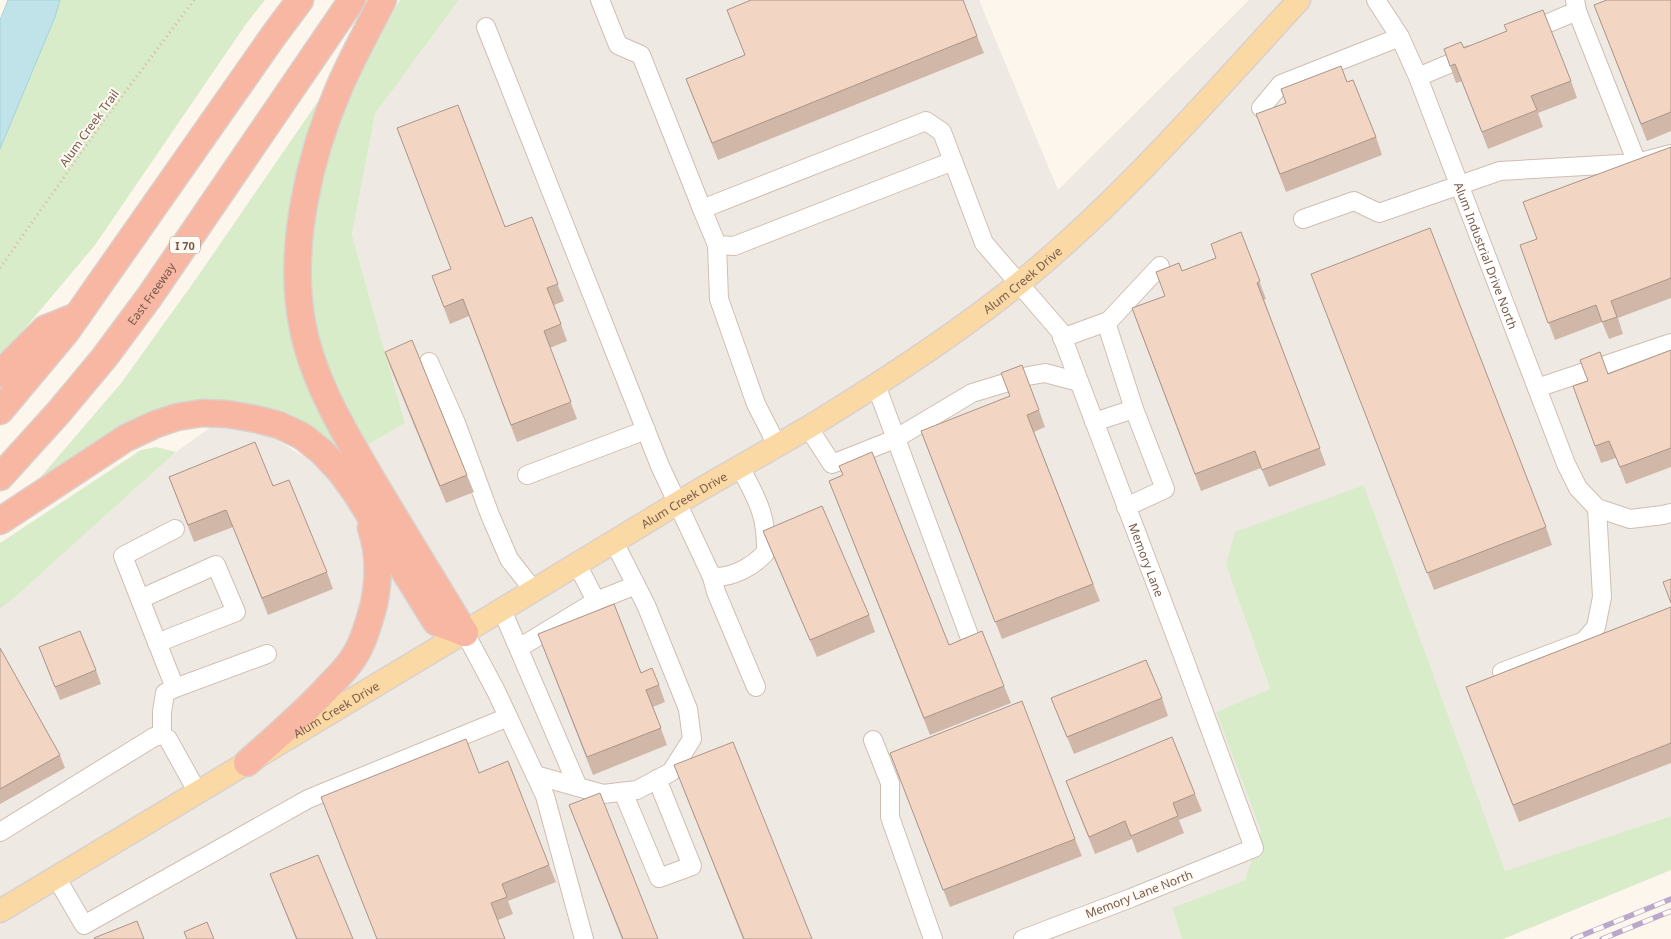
<svg xmlns="http://www.w3.org/2000/svg" width="1671" height="939" viewBox="0 0 1671 939" font-family="'Noto Sans',sans-serif">
<style>
.industrial{fill:#efe9e4}
.green{fill:#d8ecc9}
.water{fill:#bfe3e8;stroke:#a5d3da}
.lines{fill:none;stroke-linecap:round;stroke-linejoin:round}
.minor-casing{stroke:#d1beb0;stroke-width:20}
.major-casing{stroke:#dad1cd;stroke-width:25}
.highway-casing{stroke:#dad1cd;stroke-width:29}
.path{stroke:#d9b8a5;stroke-width:3;stroke-dasharray:1 4;stroke-linecap:butt}
.minor{stroke:#fff;stroke-width:18}
.major{stroke:#fbd9a5;stroke-width:22}
.highway{stroke:#f7b7a3;stroke-width:26}
.rail-casing{stroke:#b9a8c9;stroke-width:5.5}
.rail{stroke:#fffaf3;stroke-width:4;stroke-dasharray:11;stroke-linecap:butt}
.wall{fill:#d1b7a8}
.building{fill:#f3d5c3;stroke:#aa9588}
.labels{text-anchor:middle;dominant-baseline:central;stroke-width:4;stroke-linejoin:round;paint-order:stroke}
.shield{fill:#fffaf3;stroke:#a28b7f;stroke-width:1}
.shield-label{font-size:11px;font-weight:bold;fill:#7a5c4d}
.street-label{font-size:12px;fill:#7a5c4d;stroke:#fffaf3}
</style>
<rect width="100%" height="100%" fill="#fdf6ec"/>
<path class="industrial" d="M459 0H979L1058 190 1249 0H1671V816L1505 872 1364 485 1226 565 1270 690 1216 712 1261 831 1245 880 1172 908 1182 939H0V609L13 599 176 452 218 422 261 430 322 468 405 423 352 235 375 114Z"/>
<path class="green" d="M60 0H265L246 24 95 245 0 358V149L55 17Z
M400 0H459L375 114 352 235 405 423 365 446 332 388 312 327 310 245 318 192 335 133 351 89Z
M321 97 325 99 289 257 346 456 227 404 44 486 38 480 122 382 198 276Z
M156 447 176 452 13 599 0 609V543L141 450Z
M1364 485 1505 871 1671 816V870L1503 939H1182L1172 908 1245 880 1261 831 1216 712 1270 689 1226 565 1235 532Z"/>
<path class="water" d="M8 0H60L55 17 0 149V20Z"/>
<g class="lines">
<defs>
<g id="minor">
<path id="s1" d="M600 0 618 45 641 55 702 209 926 121 942 132 984 243 1060 331 1182 653 1254 848 1131 898 1023 939"/>
<path id="s2" d="M1376 0 1400 37 1418 77 1566 464 1578 488 1597 508 1630 519 1663 515 1671 513"/>
<path d="M1577 11 1637 163"/>
<path d="M486 27 660 466 712 577C732 578 753 567 766 552 767 515 757 499 740 467"/>
<path d="M1527 32 1577 11 1575 0"/>
<path d="M1418 77 1470 55"/>
<path d="M1261 108 1281 84 1400 37"/>
<path d="M702 209 717 245 734 246 953 161"/>
<path d="M1303 219 1354 201 1379 213 1500 171 1637 163 1671 154"/>
<path d="M717 245 719 299 756 404 777 445"/>
<path d="M1106 324 1160 266"/>
<path d="M1062 338 1106 322 1134 409 1165 489 1126 507"/>
<path d="M429 362 456 423 490 515 509 559 534 591"/>
<path d="M876 385 970 638"/>
<path d="M1537 388 1671 343"/>
<path d="M1094 422 1134 409"/>
<path d="M808 427 832 464 895 439 972 393 1028 376 1045 373 1079 382"/>
<path d="M527 475 646 430"/>
<path d="M577 564 596 601 636 585"/>
<path d="M712 577 716 592 756 687"/>
<path d="M140 599 216 565 236 612 157 643"/>
<path d="M502 610 578 787"/>
<path d="M465 633 496 691 545 796 584 939"/>
<path d="M519 648 596 601"/>
<path d="M1502 672 1584 641 1596 627 1602 597 1597 508"/>
<path d="M175 688 123 556 175 529"/>
<path d="M162 735V712L165 693 175 688 267 654"/>
<path d="M873 740 890 783V817L933 939"/>
<path d="M535 775 603 794 637 790 671 772 692 739 688 709 646 605 614 542"/>
<path d="M623 792 659 878 692 866 657 779"/>
<path d="M0 832 154 737 162 735 168 739 198 793"/>
<path d="M56 877 84 925 308 799 508 717"/>
</g>
<g id="major">
<path id="s3" d="M0 911C218 780 436 650 653 518 707 484 764 454 819 421 887 379 955 335 1017 285 1120 202 1210 97 1299 0"/>
</g>
<g id="highway">
<path d="M383 0C368 29 352 58 339 88 309 157 288 248 302 323 312 379 343 430 371 478 402 530 433 581 465 633"/>
<path d="M0 374 45 329 77 316"/>
<path d="M0 411 66 332 274 35 300 0"/>
<path id="s4" d="M0 477 58 413 104 358 150 296 352 0"/>
<path d="M0 521 126 438 156 424 177 417 202 413 227 414 256 419 279 425 302 436 322 452 340 471 356 493 436 622 465 633"/>
<path d="M247 763C276 737 305 713 331 684 342 673 353 661 359 648 366 634 370 619 374 604 379 579 380 553 371 528"/>
</g>
</defs>
<use href="#minor" class="minor-casing"/>
<use href="#major" class="major-casing"/>
<use href="#highway" class="highway-casing"/>
<path class="path" d="M0 268 102 123 194 0"/>
<use href="#minor" class="minor"/>
<use href="#major" class="major"/>
<use href="#highway" class="highway"/>
<defs>
<path id="rail" d="M1573 939 1671 899
M1602 939 1671 911"/>
</defs>
<use href="#rail" class="rail-casing"/>
<use href="#rail" class="rail"/>
</g>
<path class="wall" d="M1671 0V131L1647 141 1594 5Z
M727 10 977 36 984 53 718 160 686 79 745 55Z
M1464 48 1571 81 1577 98 1538 113 1543 127 1488 149 1462 81 1456 83 1444 49Z
M1347 82 1376 137 1382 155 1286 192 1256 114Z
M1671 147V298L1618 318 1623 334 1609 339 1602 322 1555 340 1520 245 1537 239Z
M532 217 564 301 554 305 567 341 550 348 577 419 517 442 469 316 450 324 432 276 450 269 505 227Z
M1241 232 1266 299 1264 300 1326 465 1269 487 1261 468 1201 491 1138 325 1165 296 1182 271 1216 258Z
M1318 291 1546 527 1552 545 1434 590Z
M1671 350V467L1626 484 1616 458 1601 463 1573 386Z
M385 352 467 475 474 492 446 503 391 369Z
M1039 410 1045 427 1034 432 1100 601 1002 639 921 431Z
M839 466 949 645 1004 686 1011 703 930 735 829 481 843 475Z
M169 477 273 486 327 572 333 589 268 615 233 527 194 542Z
M763 531 869 615 875 632 817 657 770 548Z
M1671 607V763L1519 822 1466 687Z
M538 634 641 673 659 685 665 702 653 707 667 745 593 775Z
M39 647 96 670 101 684 60 700Z
M0 648 60 755 65 768 0 804Z
M1051 698H1162L1168 716 1074 754Z
M890 753 1075 839 1082 856 950 907Z
M674 765 812 939H743Z
M479 773 549 865 556 882 508 901 513 914 498 920 505 939H377L321 797Z
M1066 781 1195 794 1202 811 1179 820 1184 833 1137 853 1132 839 1095 854Z
M569 805 658 939H622Z
M270 874 353 939H296Z"/>
<path class="building" d="M751 0H963L977 36 712 143 686 79 745 55 727 10Z
M1607 0H1671V112L1641 124 1594 5Z
M1543 10 1571 81 1531 96 1537 110 1482 132 1455 64 1450 66 1444 49 1461 42 1464 48 1507 31 1504 25Z
M1341 66 1347 82 1353 80 1376 137 1280 174 1256 114 1286 103 1281 89Z
M458 105 505 227 532 217 558 284 547 288 561 324 544 331 571 402 511 425 463 299 444 307 432 276 451 269 397 128Z
M1671 147V278L1611 301 1617 317 1602 322 1596 305 1548 323 1520 245 1537 239 1523 202Z
M1430 228 1546 527 1427 573 1311 274Z
M1241 232 1260 281 1257 283 1320 448 1262 470 1255 451 1195 474 1132 308 1165 296 1156 272 1179 263 1182 271 1216 258 1211 244Z
M412 340 467 475 440 486 385 352Z
M1671 350V448L1620 467 1609 441 1595 446 1573 386 1588 381 1580 360 1600 352 1608 374Z
M1022 365 1039 410 1027 415 1093 584 995 622 921 431 1010 396 1001 373Z
M255 442 273 486 289 480 327 572 262 598 226 510 188 525 169 477Z
M872 452 949 645 982 631 1004 686 924 718 829 481 843 475 839 466Z
M822 506 869 615 810 640 763 531Z
M1671 579V603L1663 582Z
M614 604 641 673 652 668 659 685 646 690 661 728 587 757 538 634Z
M1671 607V743L1513 805 1466 687Z
M80 631 96 670 55 687 39 647Z
M0 648 60 755 0 789Z
M1146 660 1162 698 1067 737 1051 698Z
M1022 701 1075 839 943 890 890 753Z
M1172 737 1195 794 1173 803 1178 816 1131 836 1125 821 1089 837 1066 781Z
M466 739 479 773 508 761 549 865 502 884 507 897 491 903 505 939H377L321 797Z
M733 742 812 939H744L674 765Z
M600 793 658 939H623L569 805Z
M318 855 353 939H297L270 874Z
M137 921 144 939H95L94 938Z
M207 922 214 939H187L184 932Z"/>
<g class="labels">
<rect class="shield" x="170" y="236.5" width="30" height="17" rx="4"/>
<g class="shield-label">
<text x="185" y="245">I 70</text>
</g>
<g class="street-label">
<text transform="translate(89 128) rotate(-54)">Alum Creek Trail</text>
<text stroke="none"><textPath href="#s2" startOffset="279">Alum Industrial Drive North</textPath></text>
<text stroke="none"><textPath href="#s3" startOffset="1202">Alum Creek Drive</textPath></text>
<text stroke="none"><textPath href="#s4" startOffset="238">East Freeway</textPath></text>
<text stroke="none"><textPath href="#s3" startOffset="798">Alum Creek Drive</textPath></text>
<text stroke="none"><textPath href="#s1" startOffset="979">Memory Lane</textPath></text>
<text stroke="none"><textPath href="#s3" startOffset="392">Alum Creek Drive</textPath></text>
<text transform="translate(1139 894) rotate(-21)">Memory Lane North</text>
</g>
</g>
</svg>
